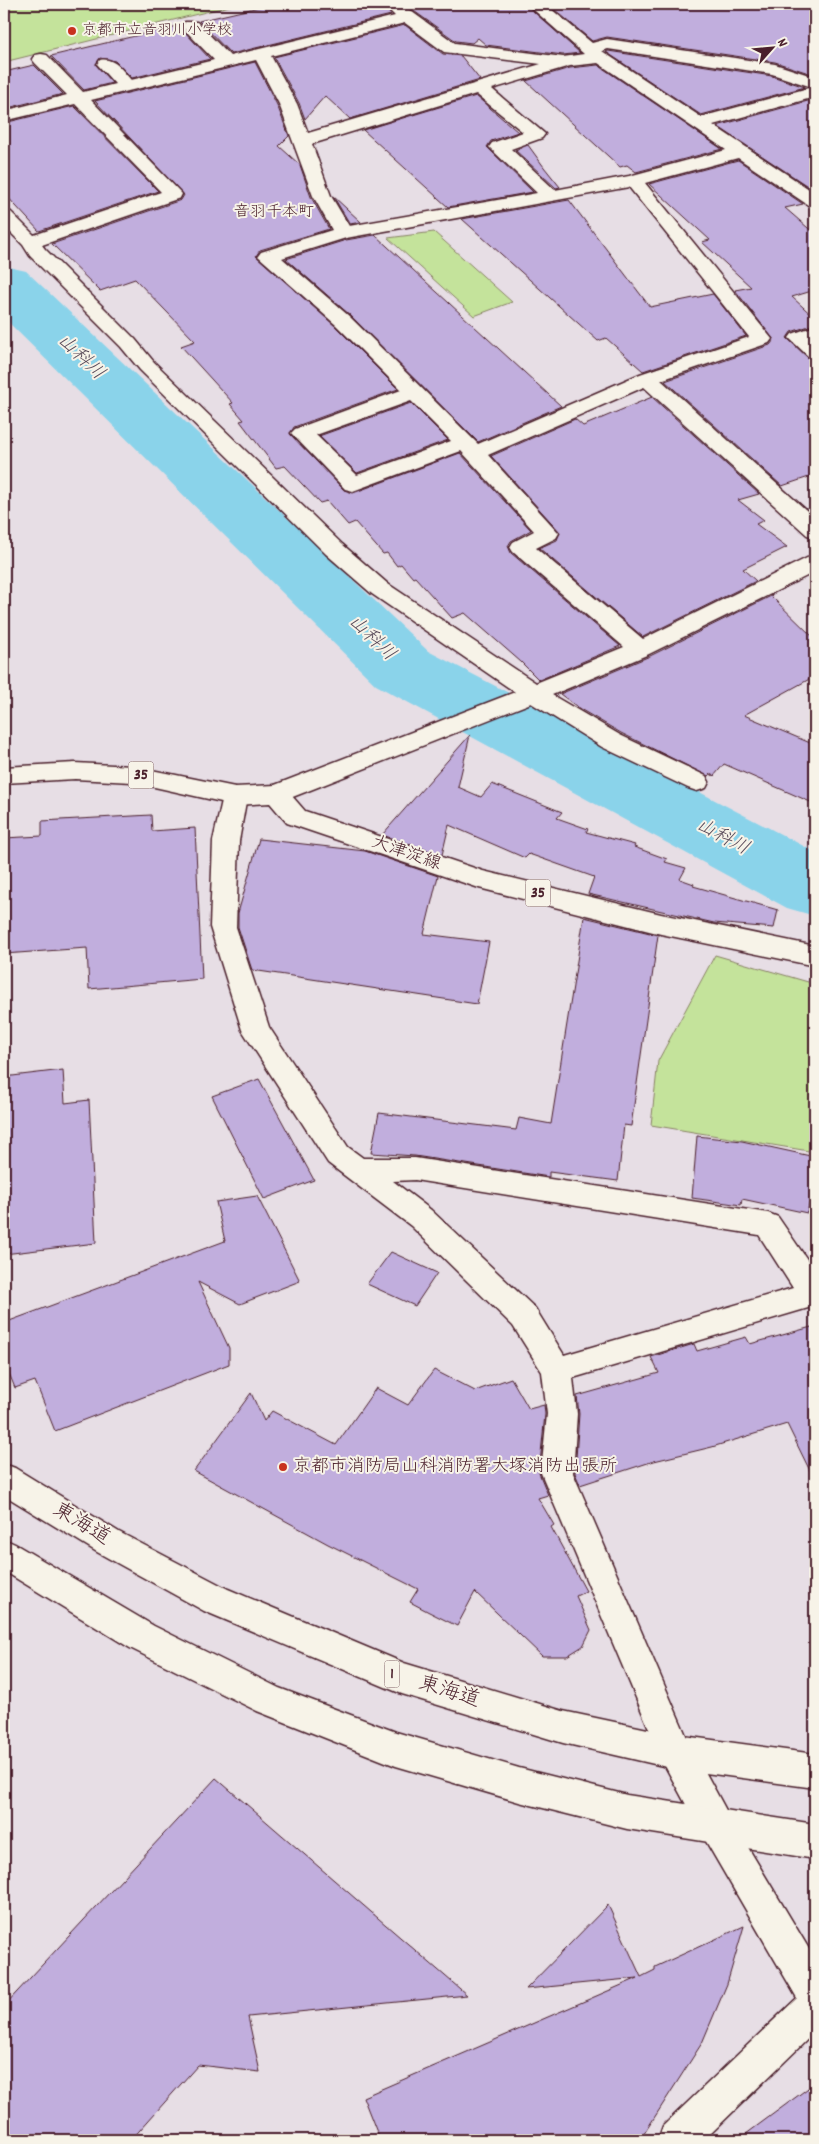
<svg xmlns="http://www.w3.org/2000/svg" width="819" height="2144" viewBox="0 0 819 2144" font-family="Dekko,'Klee One',sans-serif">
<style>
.green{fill:#c4e39b;stroke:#878163}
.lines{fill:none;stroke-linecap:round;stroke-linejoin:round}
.river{fill:#8ad3ea;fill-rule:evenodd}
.building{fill:#c1aedd;stroke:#4a1f2b}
.minor-casing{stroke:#4a1f2b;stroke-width:3}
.major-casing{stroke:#4a1f2b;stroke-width:3}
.highway-casing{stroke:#4a1f2b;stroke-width:3}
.minor{fill:#f7f3e8;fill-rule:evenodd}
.major{fill:#f7f3e8;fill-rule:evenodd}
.highway{fill:#f7f3e8;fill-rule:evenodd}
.poi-dot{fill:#c8321e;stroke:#f7f3e8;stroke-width:2}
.labels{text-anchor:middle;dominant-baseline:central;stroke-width:4;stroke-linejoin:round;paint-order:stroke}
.far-poi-label{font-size:15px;fill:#4a1f2b;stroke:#f7f3e8;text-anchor:start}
.far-neighbourhood-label{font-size:16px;fill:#4a1f2b;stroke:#f7f3e8}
.shield{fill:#f7f3e8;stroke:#7e5f64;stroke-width:1}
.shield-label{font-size:16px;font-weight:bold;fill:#4a1f2b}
.street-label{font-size:18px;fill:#4a1f2b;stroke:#f7f3e8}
.poi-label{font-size:18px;fill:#4a1f2b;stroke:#f7f3e8;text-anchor:start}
.water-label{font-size:19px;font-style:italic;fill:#5a4c5b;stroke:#f7f3e8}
.near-street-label{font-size:21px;fill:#4a1f2b;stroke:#f7f3e8}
</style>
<rect width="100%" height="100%" fill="#e7dee5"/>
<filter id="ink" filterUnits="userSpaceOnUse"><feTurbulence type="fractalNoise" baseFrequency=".02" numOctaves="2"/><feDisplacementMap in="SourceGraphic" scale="10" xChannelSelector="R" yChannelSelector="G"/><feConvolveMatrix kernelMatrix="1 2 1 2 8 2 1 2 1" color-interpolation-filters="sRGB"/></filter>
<g filter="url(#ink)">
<path class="green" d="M4 4H238L4 62Z
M434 232 512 302 474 316 388 238Z
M715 955 815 984V1152L651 1125 658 1061Z"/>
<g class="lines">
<path class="river" d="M4 266 26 271 428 651 815 852V916L787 908 376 685 4 318Z"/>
</g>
<path class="building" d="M272 4H384V7L391 15 231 54 199 21Z
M404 4H525L580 53 563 55 486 45 478 38 472 43 456 41Z
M548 4H815V75L775 62 607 37 592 41Z
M181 25 184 31 210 59 132 78 115 61 100 58 96 65 112 83 84 90 51 56Z
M405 25 443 54 461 56 480 80 350 119 325 96 305 119 299 103 274 57Z
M608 51 772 76 805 87 701 115 606 52Z
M255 62 277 105 289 136 279 146 300 165 311 197 329 229 260 250 256 256 335 326 398 389 294 427 290 434 344 490 353 493 460 453 531 530 511 541 508 546 511 553 620 646 539 680 521 662 465 613 452 618 415 577 413 578 401 564 397 566 387 553 383 554 355 522 348 525 327 501 320 503 285 466 276 468 240 421 244 420 230 404 233 403 181 346 195 341 135 279 100 291 52 244 181 200 184 195 95 101Z
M34 65 63 94 4 109V72Z
M598 65 722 149 636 172 627 165 620 167 526 81 570 68Z
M476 96 518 132 491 141 487 147 533 192 448 207 363 130Z
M815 99V191L717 126Z
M74 106 158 191 39 231 4 193V123Z
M528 145 544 167 560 187 556 188 515 150Z
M738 160 803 204 785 208 815 234V290L792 297 815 318V324L791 332 787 338 807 357 815 360V475L782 486 665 381 770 345 774 340 735 290 751 287 702 242 710 240 649 184Z
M333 196 361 222 350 224Z
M569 200 650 307 713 294 746 336 643 371 606 338 598 341 462 219Z
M375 235 561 406 478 442 351 316 286 259 346 240Z
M652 397 759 494 738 500 764 520 756 524 787 547 743 569 756 581 643 637 539 548 557 540 560 532 491 456 575 419 583 426Z
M411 403 448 440 357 473 319 436Z
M771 596 815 639V676L744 715 815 745V804L724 764 714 776 710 774 708 776 621 733 580 709 560 694 650 656Z
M470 735 458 787 481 797 492 784 562 812 557 818 588 829 586 832 635 845 634 847 667 859 665 862 686 868 680 879 694 884 693 886 778 910 774 928 714 923 588 894 594 877 529 854 525 858 449 825 442 855 382 835Z
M151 815 152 831 195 828 202 979 89 989 87 948 4 954V838L42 836V821Z
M259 839 365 851 438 876 424 934 489 942 477 1004 252 970 238 927V913Z
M584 917 658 935 631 1126 624 1125 618 1181 549 1172V1177L415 1156 371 1153 379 1113 516 1130 519 1118 551 1124Z
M63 1070 65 1103 89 1100 96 1243 4 1254V1077Z
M259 1079 314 1180 264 1199 212 1096Z
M697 1136 742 1141 815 1157V1197L811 1196 807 1213 742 1199 741 1205 692 1198Z
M257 1196 300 1281 240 1304 198 1282 229 1348V1364L55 1431 35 1381 15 1388 4 1361V1323L225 1241 216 1202Z
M391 1252 437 1273 415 1306 367 1284Z
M815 1326V1481L787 1424 712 1447 654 1461 580 1485 575 1473 579 1414 577 1396 659 1373 651 1357 694 1344 697 1351 746 1337 750 1344Z
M434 1370 475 1391 511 1378 529 1409 544 1405 545 1414 539 1473 548 1495 538 1498 554 1525 551 1527 586 1591 576 1596 591 1630 583 1646 567 1656H542L475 1592 457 1626 429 1612 410 1602 418 1589 328 1544 194 1471 251 1393 264 1421 272 1411 336 1445 376 1388 408 1405Z
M216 1778 467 1995 248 2017 260 2072 198 2065 131 2140H4V2006Z
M608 1905 641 1977 655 1970V1967L744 1926 727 1984 702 2043 640 2140H380L363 2097 638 1978 526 1989Z
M815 2083V2140H738Z"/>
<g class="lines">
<defs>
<path id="minor" d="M386 4H401L455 43 563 57 584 54 527 4H545L592 43 607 39 775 64 815 77V97L713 125 815 193V207L808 205 738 158 645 183 772 339 769 343 661 380 815 518V537L807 535 644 387 488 455 559 533 556 538 536 548 643 639 807 558 815 556V572L649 654 552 695 620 735 706 776 709 782 706 788 697 791 688 788 602 747 531 703 285 800 276 803 267 800 264 794 267 788 515 692 372 594 326 554 140 370 121 347 30 256 23 245 4 226V210L11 212 34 235 161 192 75 104 4 121V111L67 95 35 63 32 59 35 55 41 54 47 55 83 92 115 84 97 64 100 60C114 57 122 70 131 80L214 60 185 30 183 26 185 22H197L230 56 395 16 385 6ZM405 23 444 52 541 64 308 133 297 104 271 56ZM608 49 772 74 812 87 701 117 602 51ZM256 60 279 104 313 196 332 230 261 252 258 256 336 325 401 390 295 429 291 433 345 489 353 491 461 451 534 531 513 542 510 547 513 552 624 647 536 683 388 584 342 544 154 362 135 339 45 249 42 245 180 198 182 194 91 100ZM598 63 726 150 629 176 555 190 511 149 542 138 545 134 492 89 570 66ZM476 94 523 132 492 143 489 147 537 193 349 226 331 196 312 144ZM629 187 749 337 640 374 478 444 350 317 282 258 346 238ZM411 401 451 441 357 475 316 435Z
M815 326V339L813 340 815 342V358L808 356 789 338 792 334Z
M235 787 244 790 247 796 239 841 236 927 269 1027 348 1147 363 1158H415L768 1213 778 1217 815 1271V1306L573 1378 577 1414 573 1473 688 1740 728 1814 815 1959V2032L704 2140H658L663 2126 797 1998 704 1838 664 1764 541 1473 547 1414 542 1372 513 1326 411 1226 328 1163 242 1030 210 927 213 841 223 796 226 790ZM415 1180 759 1235 793 1288 564 1355 535 1308 431 1210 393 1181Z"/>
<path id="major" d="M75 763 132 766 235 787 276 785 285 788 305 811 483 871 661 914 815 946V966L661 934 479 888 287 823 270 803 235 805 132 782 75 779 4 783V767Z"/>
<path id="highway" d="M4 1464 15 1468 119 1532 228 1589 404 1663 563 1711 676 1735 815 1754V1788L676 1769 563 1743 402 1694 204 1611 97 1552 4 1495Z
M4 1539 15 1544 154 1626 279 1688 396 1732 519 1768 627 1795 815 1824V1859L627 1829 519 1802 396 1766 257 1711 130 1648 4 1571Z"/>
</defs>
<use href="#minor" class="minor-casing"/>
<use href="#major" class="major-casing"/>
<use href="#highway" class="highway-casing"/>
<use href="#minor" class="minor"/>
<use href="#major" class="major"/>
<use href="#highway" class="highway"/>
</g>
</g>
<g class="poi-dot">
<circle cx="72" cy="31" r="5"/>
<circle cx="283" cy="1467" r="5"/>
</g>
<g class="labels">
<g class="far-poi-label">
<text x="82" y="31">京都市立音羽川小学校</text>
</g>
<g class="far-neighbourhood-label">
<text x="274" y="212">音羽千本町</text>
</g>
<g class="shield">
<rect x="128.5" y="761.5" width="25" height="27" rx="4"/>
<rect x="525.5" y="879.5" width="25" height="27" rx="4"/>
<rect x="384.5" y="1660.5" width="15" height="27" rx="4"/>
</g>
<g class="shield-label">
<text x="141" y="775">35</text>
<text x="538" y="893">35</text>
<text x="392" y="1674">1</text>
</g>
<g class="street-label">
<text transform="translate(406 854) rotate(19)">大津淀線</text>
</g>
<g class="poi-label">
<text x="293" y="1467">京都市消防局山科消防署大塚消防出張所</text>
</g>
<g class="water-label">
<text transform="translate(80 358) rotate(44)">山科川</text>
<text transform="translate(371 639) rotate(44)">山科川</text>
<text transform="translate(722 838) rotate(28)">山科川</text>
</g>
<g class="near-street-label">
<text transform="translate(81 1525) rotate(31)">東海道</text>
<text transform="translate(449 1693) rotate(17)">東海道</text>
</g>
</g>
<rect width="819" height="2144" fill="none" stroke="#f7f3e8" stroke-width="20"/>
<rect x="10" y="10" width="799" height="2124" fill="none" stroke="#4a1f2b" stroke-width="2" filter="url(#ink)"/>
<g transform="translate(772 48) rotate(63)" stroke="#f7f3e8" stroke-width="4" paint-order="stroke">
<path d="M0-4L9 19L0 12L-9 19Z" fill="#4a1f2b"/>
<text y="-8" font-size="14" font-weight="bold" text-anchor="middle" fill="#4a1f2b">N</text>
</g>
</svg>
